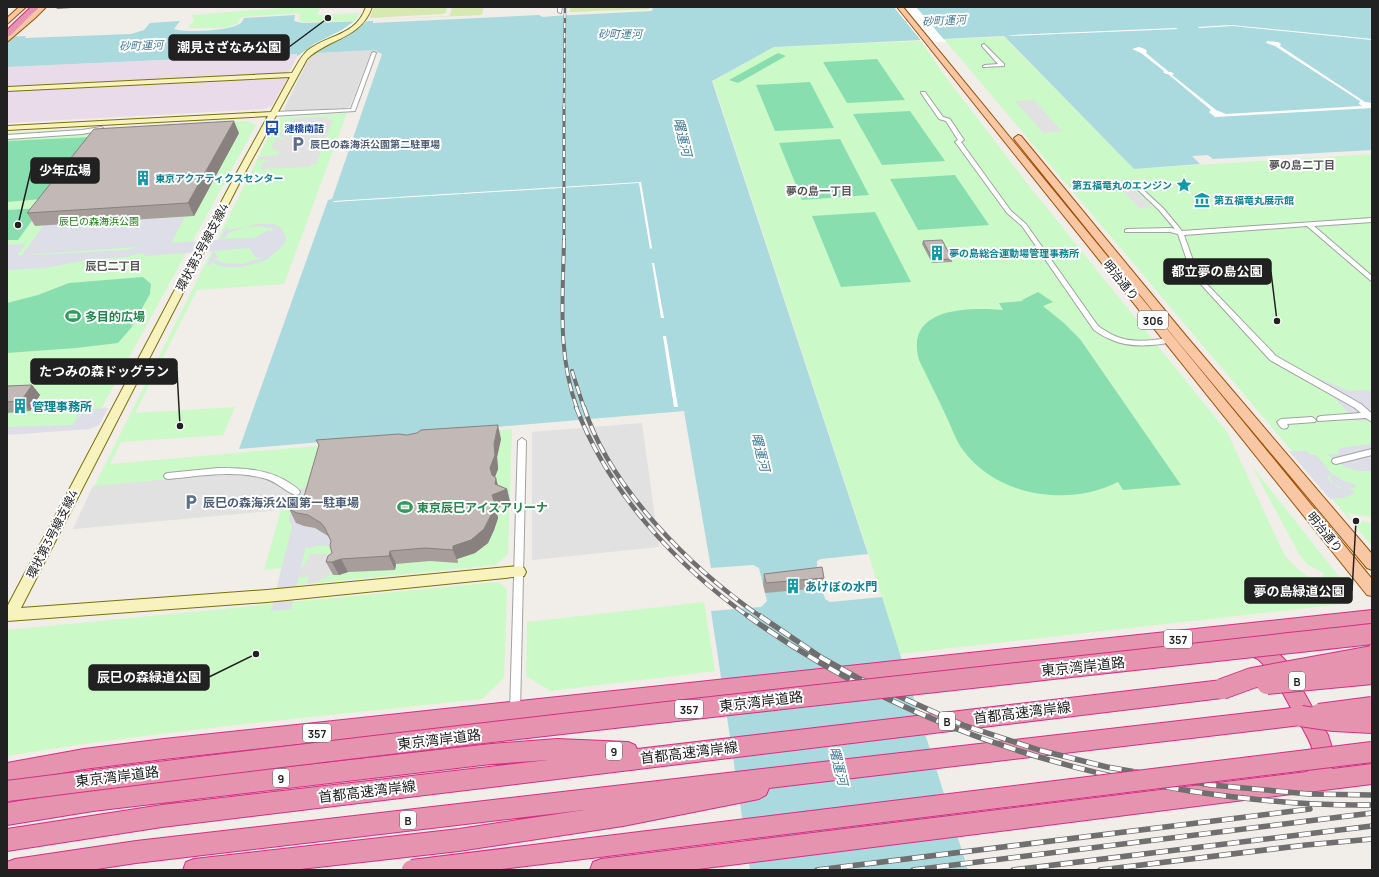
<svg xmlns="http://www.w3.org/2000/svg" width="1379" height="877" viewBox="0 0 1379 877" font-family="Manrope,'Noto Sans JP',sans-serif">
<style>
.residential{fill:#dfdedf}
.industrial{fill:#eadbea}
.grass{fill:#d6e9b0}
.park{fill:#ccf9c8}
.pitch{fill:#89deaf}
.parking{fill:#e1e1e1}
.plaza{fill:#dddee7;fill-rule:evenodd}
.water{fill:#aadadd}
.pier{fill:#fff}
.lines{fill:none;stroke-linecap:round;stroke-linejoin:round}
.street-casing{stroke:#a2a2a2;stroke-width:2}
.secondary-casing{stroke:#797208;stroke-width:2}
.primary-casing{stroke:#9b5004;stroke-width:2}
.highway-casing{stroke:#d72d84;stroke-width:2}
.street{fill:#fff;fill-rule:evenodd}
.secondary{fill:#f8f2bf;fill-rule:evenodd}
.primary{fill:#fac7a5;fill-rule:evenodd}
.highway{fill:#e693b0;fill-rule:evenodd}
.rail-far4-casing{stroke:#6f6f6f;stroke-width:2.5}
.rail-far3-casing{stroke:#6f6f6f;stroke-width:3}
.rail-far2-casing{stroke:#6f6f6f;stroke-width:4}
.rail-far1-casing{stroke:#6f6f6f;stroke-width:4.5}
.rail-casing{stroke:#6f6f6f;stroke-width:5.5}
.rail-far4{stroke:#fff;stroke-width:1.5;stroke-dasharray:5;stroke-linecap:butt}
.rail-far3{stroke:#fff;stroke-width:2;stroke-dasharray:6;stroke-linecap:butt}
.rail-far2{stroke:#fff;stroke-width:2.5;stroke-dasharray:8;stroke-linecap:butt}
.rail-far1{stroke:#fff;stroke-width:3;stroke-dasharray:10;stroke-linecap:butt}
.rail{stroke:#fff;stroke-width:4;stroke-dasharray:12;stroke-linecap:butt}
.highway-bridge-casing{stroke:#d72d84;stroke-width:22;stroke-linecap:butt}
.highway-bridge{stroke:#e693b0;stroke-width:20}
.wall{fill:#a79e9c}
.shaded-wall{fill:#88817f}
.building{fill:#c2b8b5;stroke:#88817f}
.labels{text-anchor:middle;dominant-baseline:central;stroke-width:4;stroke-linejoin:round;paint-order:stroke}
.far-transit-label{font-size:10px;font-weight:bold;fill:#164399;stroke:#fff;text-anchor:start}
.far-service-label{font-size:10px;font-weight:bold;fill:#4e5e75;stroke:#fff;text-anchor:start}
.far-culture-label{font-size:10px;font-weight:bold;fill:#0d838f;stroke:#fff;text-anchor:start}
.far-park-label{font-size:10px;fill:#18800f;stroke:#fff}
.far-water-label{font-size:11px;font-style:italic;fill:#467d98;stroke:#fff}
.far-neighbourhood-label{font-size:11px;font-weight:bold;fill:#545454;stroke:#fff}
.shield{fill:#fff;stroke:#646464;stroke-width:1}
.shield-label{font-size:11px;font-weight:bold;fill:#212121}
.street-label{font-size:12px;fill:#212121;stroke:#fff}
.leisure-label{font-size:12px;font-weight:bold;fill:#27864d;stroke:#fff;text-anchor:start}
.culture-label{font-size:12px;font-weight:bold;fill:#0d838f;stroke:#fff;text-anchor:start}
.service-label{font-size:12px;font-weight:bold;fill:#4e5e75;stroke:#fff;text-anchor:start}
.water-label{font-size:13px;font-style:italic;fill:#467d98;stroke:#fff}
.near-street-label{font-size:14px;fill:#212121;stroke:#fff}
.leader{fill:none;stroke:#212121;stroke-width:1.5}
.callout-dot{fill:#212121;stroke:#fff;stroke-width:1.5}
.callout{fill:#212121;stroke:#212121;stroke-width:1.5}
.callout-label{font-size:13px;text-anchor:middle;font-weight:bold;fill:#fff}
</style>
<rect width="100%" height="100%" fill="#f1ede8"/>
<path class="residential" d="M377 50V52L371 53 350 106 347 108 288 111 284 109 306 64 312 55H315L316 53Z"/>
<path class="industrial" d="M298 54 290 71 285 73 7 86V67Z
M283 78 287 79 272 106 264 109 7 123V91Z"/>
<path class="grass" d="M374 7H447L446 13 442 14 370 18Z
M452 7H484L482 15 369 20 449 16 450 15Z
M570 7H649V9L570 12Z"/>
<path class="park" d="M297 7H321L317 15 359 13 355 21 303 22 299 20 300 13 241 17 237 24 224 28H188L194 20 191 15Z
M1004 37 1134 169 1372 154V517L1347 513 1351 519 1372 523V546L944 39Z
M921 41 942 72 1026 182 1227 432 1284 554C1294 567 1304 576 1320 582L1324 573 1308 565 1299 554 1252 466 1348 588 1343 604 899 654 866 546 713 81 774 47Z
M347 113 284 284 197 290 135 413 235 407 223 435 121 442 110 464 512 429 508 554 496 565 277 587 281 568 264 570 281 510 73 529 277 120 284 117Z
M247 121 256 125 96 418 83 426 7 432V133Z
M498 582 507 589 504 678 482 699C324 716 165 730 7 756V630Z
M704 602 715 671 550 691 526 676 527 622Z"/>
<path class="pitch" d="M778 53 786 56 738 83 729 80Z
M877 59 905 100 847 103 823 62Z
M810 82 834 128 775 131 756 85Z
M910 111 945 161 882 165 853 114Z
M91 137 42 199 7 202V141Z
M840 139 869 195 802 200 779 143Z
M955 175 989 225 918 230 890 179Z
M41 208 18 240H7V210Z
M875 212 911 282 841 287 812 216Z
M143 277 151 284 150 294 131 328 118 343 76 348 7 353V303L38 295 69 283Z
M1038 292 1053 302 1043 306 1064 323 1080 339 1181 485 1123 490 1118 482C1069 507 997 497 963 450 956 441 952 428 947 418 938 398 928 379 919 360 904 307 969 307 1003 310L999 303 1023 301 1022 300Z"/>
<path class="parking" d="M1034 100 1062 131 1043 133 1015 101Z
M327 117V118L329 120 333 119 316 164H312L310 167 260 169 263 162 272 161 257 160 259 157 278 155 280 152 271 148 276 139 278 138 283 140 286 139 279 136H269L270 134 285 132 290 122 295 118Z
M1133 188 1152 207 1139 208 1121 189Z
M642 423 659 547 532 560V432Z
M238 473 257 476 275 482 291 492 296 499 298 506 294 509 281 510 73 529 93 486Z
M309 554H341L328 577 321 579 319 582 307 584 309 578 308 577H298L299 572 309 558Z"/>
<path class="plaza" d="M185 217 171 243 219 240 226 228 229 230 258 224H272L280 227 286 237 285 242 281 248 269 257 270 258 261 262 240 267H225L212 263 207 266 213 251 144 256 145 253 135 254 126 257 92 259 45 268 7 270V245L26 244 17 255H22L44 225ZM260 226 274 229 271 231 268 230 255 238 220 239 228 236 226 234 234 231 245 227ZM140 247 127 250 32 255 33 254ZM249 248 256 258 260 257 262 258 242 264 224 263 214 259 218 257 214 251Z
M1318 378 1349 391 1372 390V420L1360 421 1355 420 1332 395 1312 384Z
M108 408 99 425 90 429 7 435V427L73 425 81 410Z
M1372 444V471H1359L1345 467 1327 454H1338L1339 448Z
M1289 451H1306L1311 455H1316L1331 473 1328 478 1331 483H1333L1330 479 1331 473 1342 480 1356 485 1355 488 1345 489 1333 484 1338 488 1352 490 1355 493 1343 498 1330 499Z
M312 483 315 528 328 536 334 545 315 546 309 549 306 546 291 609 271 611 292 527 289 520 290 515 299 505 297 499 293 494Z"/>
<path class="water" d="M653 7H1372V150L1213 159 1208 155 1192 156 1200 164 1134 169 1004 36 774 47 712 81 868 554 821 559 817 561V567L825 599 830 602 882 597 968 870H750L711 611 761 607 767 601 759 568 753 565 711 568 684 411 239 449 328 200 332 199 382 54 377 52V50L316 53 315 55 297 56V54L7 67V37L26 36 25 38 131 34 144 30 150 23 180 21 174 29C185 33 232 31 241 23 242 22 243 20 244 18L295 15 294 21 302 23 373 21V23L539 15 543 17 554 16 652 11Z"/>
<path class="pier" d="M894 7H916L946 42H935L939 48 928 49Z
M368 20 358 29 319 49 312 55 298 56 314 44 342 30 355 21Z
M1231 25 1372 39V40L1233 26 1199 28 1198 27Z
M1176 28 1178 29 1007 36 1013 35Z
M1267 41 1278 42 1281 44 1280 46 1365 102 1372 103V108L1215 117 1209 112 1211 110 1168 74H1166L1163 72 1164 71 1141 53 1132 49 1139 47 1145 49 1147 51 1146 53 1169 72H1171L1174 74 1172 75 1216 110 1226 114 1362 106 1359 104 1360 101 1275 46 1266 43Z
M641 182 652 248 650 249 639 183 333 202 334 201Z
M652 263H654L664 318H661Z
M663 336H666L678 407H674Z"/>
<g class="lines">
<defs>
<path id="street" d="M558 7H562L561 13 558 12Z
M984 44 1004 64V66L983 67V66L985 65 998 64 982 46V45Z
M374 52 376 53 355 111 272 116 269 114 272 112 351 109 372 53Z
M921 92H925L943 117 950 119 964 140 961 142 1011 211 1026 224 1098 326C1104 330 1110 334 1115 336 1133 344 1152 340 1170 338H1173L1174 340 1173 342C1153 346 1128 348 1110 339 1104 337 1099 333 1094 330L1022 226 1007 213 956 143 955 142 958 140 946 121 939 119 921 93Z
M101 127 103 128V130L82 134 7 139V135L82 130Z
M1137 184 1163 208 1182 231 1372 218V222L1314 226 1372 276V281L1370 280 1307 226 1184 235 1196 269 1201 278 1276 356 1361 404 1370 412 1372 413V422L1366 418 1318 421 1317 419 1318 417 1321 416 1361 413 1355 408 1270 360 1197 280 1190 269 1178 234 1170 232H1125V230L1127 229 1171 228 1175 229 1159 210 1135 187V185Z
M1312 417 1316 420 1315 422 1287 424 1288 426 1287 428C1281 430 1280 426 1277 422L1281 419Z
M522 438 526 441 520 712 519 716 515 717 511 716 510 712 518 441Z
M1372 449V455L1336 464 1333 463 1332 461 1333 459 1336 458Z
M218 468C243 468 270 469 291 484 294 486 298 488 300 492L299 494C296 495 296 496 293 494 282 489 276 481 263 478 232 470 200 476 168 479L165 478 164 476 165 474 168 473Z"/>
<path id="secondary" d="M366 7H372C361 39 329 38 307 59L243 176 21 608 267 590 519 566 524 568 526 572 524 576 267 602 7 621V607L235 176 268 116 7 130V126L271 112 290 77 7 91V87L292 73C297 65 301 56 308 50 329 34 356 36 366 7Z"/>
<path id="primary" d="M19 7H26L7 24V18Z
M39 7H46L35 18 7 42V36Z
M897 7H903L1372 579V596L1367 595Z
M1018 135 1021 136 1186 336 1372 554V570L1367 568 1178 342 1015 140 1014 138Z"/>
<path id="highway" d="M31 7H39L10 36H7V30Z
M1372 610V626L1254 639 1272 647 1286 661 1328 735 1334 754 1332 769 1372 764V784L690 870H590L593 862 601 859 1307 772C1321 756 1309 741 1301 725L769 788 766 795 759 799 623 826 459 851 292 870H183L186 862 194 859 459 829 584 810 136 863 90 870H7V862L15 859 136 841 1291 708 1272 673 1258 659 1243 652 1241 646 1243 640 164 759 84 769 7 783V763L84 749 164 739Z
M1222 680 1229 683 1232 689 1229 695 1222 698 162 827 7 851V829L162 805 548 760 491 764 93 811 7 825V803L93 789 491 744 557 739 628 742 635 745 637 749Z"/>
</defs>
<use href="#street" class="street-casing"/>
<use href="#secondary" class="secondary-casing"/>
<use href="#primary" class="primary-casing"/>
<use href="#highway" class="highway-casing"/>
<use href="#street" class="street"/>
<use href="#secondary" class="secondary"/>
<use href="#primary" class="primary"/>
<use href="#highway" class="highway"/>
<defs>
<path id="rail-far4" d="M564 108 565 7"/>
<path id="rail-far3" d="M564 241V107"/>
<path id="rail-far2" d="M564 240C563 296 557 355 577 408
M572 371 584 408"/>
<path id="rail-far1" d="M576 407C609 493 675 564 749 617
M584 407C610 489 692 569 761 617"/>
<path id="rail" d="M748 616C879 710 1031 766 1190 791 1250 800 1311 806 1372 805
M760 616 822 658 858 678 963 725 1039 750 1107 767 1211 785 1309 794 1372 795
M817 870 1310 809
M913 870 1372 813
M1013 870 1372 826
M1100 870 1306 845 1372 839"/>
</defs>
<use href="#rail-far4" class="rail-far4-casing"/>
<use href="#rail-far3" class="rail-far3-casing"/>
<use href="#rail-far2" class="rail-far2-casing"/>
<use href="#rail-far1" class="rail-far1-casing"/>
<use href="#rail" class="rail-casing"/>
<use href="#rail-far4" class="rail-far4"/>
<use href="#rail-far3" class="rail-far3"/>
<use href="#rail-far2" class="rail-far2"/>
<use href="#rail-far1" class="rail-far1"/>
<use href="#rail" class="rail"/>
<defs>
<path id="highway-bridge" d="M1267 684 1372 674
M1222 689 1252 678 1372 656
M1319 714 1372 707
M1301 716 1334 721 1372 723
M7 791C461 733 917 684 1372 634
M412 870 1372 752"/>
</defs>
<use href="#highway-bridge" class="highway-bridge-casing"/>
<use href="#highway-bridge" class="highway-bridge"/>
</g>
<path class="wall" d="M239 133 194 216 35 226 27 213Z
M923 241 952 259V262L932 263 922 244Z
M32 385 40 395 30 411 7 413V386Z
M407 435 501 439 497 457 498 469 495 477 498 485 507 489 510 502 496 509 498 518 494 530 488 543 475 553 457 559 458 563 430 561 396 564 395 570 348 572 339 575H333L326 562 332 553 331 541 330 539 328 536 315 528 304 526 296 523 289 509Z
M764 574 824 578 822 588 765 593 763 584Z"/>
<path class="shaded-wall" d="M56 7H85L57 9Z
M234 121 239 133 194 216 188 203Z
M32 385 40 395 30 411 21 401Z
M498 425 501 439 497 457 498 469 493 482 490 468Z
M496 478 499 491 507 489 510 502 496 509 498 518 494 530 488 543 475 553 457 559 458 563 453 550V546L492 495 495 484Z
M390 551 396 564 395 570 389 556Z
M341 559 348 572 339 575 332 562Z"/>
<path class="building" d="M234 121 188 203 27 213 94 129Z
M942 240 952 259 933 260 923 241Z
M32 385 21 401 7 402V386Z
M498 425 494 444 495 455 490 468 492 475 496 478 495 484 507 489 492 495 495 504 490 517 484 529 471 540 453 546V550L425 548 390 551 389 556 341 559 332 562H326L328 556 332 553 330 546 331 541 325 528 321 523 308 515 297 513 289 509 303 500 319 445 316 440 399 434 407 435 417 433 421 430Z
M822 567 824 578 766 583 764 574Z"/>
<defs>
<symbol id="bus-bare" viewBox="-9 -9 18 18"><path d="M-5-6H5V4H4V6H2V4H-2V6H-4V4H-5ZM-3.5-4V0h7V-4ZM-3.5 1.2v1.5H-2V1.2ZM2 1.2v1.5H3.5V1.2Z" fill="#1a4fb4" stroke="#fff" stroke-width="2.5" paint-order="stroke"/></symbol>
<symbol id="parking-bare" viewBox="-9 -9 18 18"><path d="M-3.5-5.5H1a3.5 3.5 0 0 1 0 7H-1V5.5H-3.5ZM-1-3.4V-.6H.8a1.4 1.4 0 0 0 0-2.8Z" fill="#5c6f8a" stroke="#fff" stroke-width="2.5" paint-order="stroke"/></symbol>
<symbol id="building-bare" viewBox="-9 -9 18 18"><path d="M-4-6H4V6H1V3H-1V6H-4ZM-2.5-4.3h1.7v1.8h-1.7ZM.8-4.3h1.7v1.8H.8ZM-2.5-1h1.7V.8h-1.7ZM.8-1h1.7V.8H.8Z" fill="#0f9aa8" stroke="#fff" stroke-width="2.5" paint-order="stroke"/></symbol>
<symbol id="sight-bare" viewBox="-9 -9 18 18"><path d="M0-6L1.8-2.2L6-1.7L2.9 1.2L3.7 5.4L0 3.3L-3.7 5.4L-2.9 1.2L-6-1.7L-1.8-2.2Z" fill="#0f9aa8" stroke="#fff" stroke-width="2.5" paint-order="stroke"/></symbol>
<symbol id="museum-bare" viewBox="-9 -9 18 18"><path d="M0-6L6-3V-2H-6V-3ZM-5-1h2V3h-2ZM-1-1h2V3h-2ZM3-1h2V3H3ZM-6 4H6V6H-6Z" fill="#0f9aa8" stroke="#fff" stroke-width="2.5" paint-order="stroke"/></symbol>
<symbol id="stadium-bare" viewBox="-9 -9 18 18"><path d="M0-5a6.5 5 0 1 0 0 10a6.5 5 0 1 0 0-10ZM-3.5-1.8h7v3.6h-7Z" fill="#2e9e5b" stroke="#fff" stroke-width="2.5" paint-order="stroke"/></symbol>
</defs>
<g fill-rule="evenodd">
<use href="#bus-bare" x="261" y="117" width="22" height="22"/>
<use href="#parking-bare" x="287" y="133" width="22" height="22"/>
<use href="#building-bare" x="132" y="167" width="22" height="22"/>
<use href="#sight-bare" x="1173" y="174" width="22" height="22"/>
<use href="#museum-bare" x="1191" y="189" width="22" height="22"/>
<use href="#building-bare" x="926" y="242" width="22" height="22"/>
<use href="#stadium-bare" x="62" y="305" width="22" height="22"/>
<use href="#building-bare" x="9" y="395" width="22" height="22"/>
<use href="#parking-bare" x="180" y="491" width="22" height="22"/>
<use href="#stadium-bare" x="394" y="496" width="22" height="22"/>
<use href="#building-bare" x="782" y="575" width="22" height="22"/>
</g>
<g class="labels">
<g class="far-transit-label">
<text x="284" y="128">漣橋南詰</text>
</g>
<g class="far-service-label">
<text x="310" y="144">辰巳の森海浜公園第二駐車場</text>
</g>
<g class="far-culture-label">
<text x="155" y="178">東京アクアティクスセンター</text>
<text x="1172" y="185" text-anchor="end">第五福竜丸のエンジン</text>
<text x="1214" y="200">第五福竜丸展示館</text>
<text x="949" y="253">夢の島総合運動場管理事務所</text>
</g>
<g class="far-park-label">
<text x="99" y="221">辰巳の森海浜公園</text>
</g>
<g class="far-water-label">
<text transform="translate(944 20) rotate(-3)">砂町運河</text>
<text x="620" y="33">砂町運河</text>
<text transform="translate(141 45) rotate(-2)">砂町運河</text>
</g>
<g class="far-neighbourhood-label">
<text x="1302" y="164">夢の島二丁目</text>
<text x="819" y="190">夢の島一丁目</text>
<text x="113" y="265">辰巳二丁目</text>
</g>
<g class="shield">
<rect x="1138" y="311" width="30" height="18" rx="3"/>
<rect x="1164" y="630" width="28" height="18" rx="3"/>
<rect x="1289" y="672" width="16" height="18" rx="3"/>
<rect x="675" y="700" width="28" height="18" rx="3"/>
<rect x="939" y="712" width="16" height="18" rx="3"/>
<rect x="303" y="724" width="28" height="18" rx="3"/>
<rect x="606" y="742" width="16" height="18" rx="3"/>
<rect x="273" y="769" width="16" height="18" rx="3"/>
<rect x="400" y="811" width="16" height="18" rx="3"/>
</g>
<g class="shield-label">
<text x="1153" y="320">306</text>
<text x="1178" y="639">357</text>
<text x="1297" y="681">B</text>
<text x="689" y="709">357</text>
<text x="947" y="721">B</text>
<text x="317" y="733">357</text>
<text x="614" y="751">9</text>
<text x="281" y="778">9</text>
<text x="408" y="820">B</text>
</g>
<g class="street-label">
<text transform="translate(202 247) rotate(-62)">環状第3号線支線4</text>
<text transform="translate(1121 280) rotate(51)">明治通り</text>
<text transform="translate(1325 532) rotate(51)">明治通り</text>
<text transform="translate(52 534) rotate(-63)">環状第3号線支線4</text>
</g>
<g class="leisure-label">
<text x="85" y="316">多目的広場</text>
<text x="417" y="507">東京辰巳アイスアリーナ</text>
</g>
<g class="culture-label">
<text x="32" y="406">管理事務所</text>
<text x="805" y="586">あけぼの水門</text>
</g>
<g class="service-label">
<text x="203" y="502">辰巳の森海浜公園第一駐車場</text>
</g>
<g class="water-label">
<text transform="translate(683 137) rotate(76)">曙運河</text>
<text transform="translate(761 452) rotate(76)">曙運河</text>
<text transform="translate(839 766) rotate(76)">曙運河</text>
</g>
<g class="near-street-label">
<text transform="translate(1083 666) rotate(-6)">東京湾岸道路</text>
<text transform="translate(761 701) rotate(-7)">東京湾岸道路</text>
<text transform="translate(1022 712) rotate(-7)">首都高速湾岸線</text>
<text transform="translate(439 739) rotate(-7)">東京湾岸道路</text>
<text transform="translate(689 752) rotate(-7)">首都高速湾岸線</text>
<text transform="translate(117 776) rotate(-7)">東京湾岸道路</text>
<text transform="translate(367 791) rotate(-7)">首都高速湾岸線</text>
</g>
</g>
<path class="leader" d="M328 18L289 47M18 225L31 170M1277 321L1271 272M180 426L177 371M1356 521L1352 591M256 654L209 677"/>
<g class="callout-dot">
<circle cx="328" cy="18" r="4"/>
<circle cx="18" cy="225" r="4"/>
<circle cx="1277" cy="321" r="4"/>
<circle cx="180" cy="426" r="4"/>
<circle cx="1356" cy="521" r="4"/>
<circle cx="256" cy="654" r="4"/>
</g>
<g class="callout">
<rect x="169" y="35" width="120" height="25" rx="4"/>
<rect x="31" y="158" width="68" height="25" rx="4"/>
<rect x="1164" y="259" width="107" height="25" rx="4"/>
<rect x="31" y="359" width="146" height="25" rx="4"/>
<rect x="1245" y="578" width="107" height="25" rx="4"/>
<rect x="89" y="665" width="120" height="25" rx="4"/>
</g>
<g class="callout-label">
<text x="229" y="52">潮見さざなみ公園</text>
<text x="65" y="175">少年広場</text>
<text x="1217" y="276">都立夢の島公園</text>
<text x="104" y="376">たつみの森ドッグラン</text>
<text x="1299" y="596">夢の島緑道公園</text>
<text x="149" y="682">辰巳の森緑道公園</text>
</g>
<rect width="1379" height="877" fill="none" stroke="#212121" stroke-width="16"/>
</svg>
